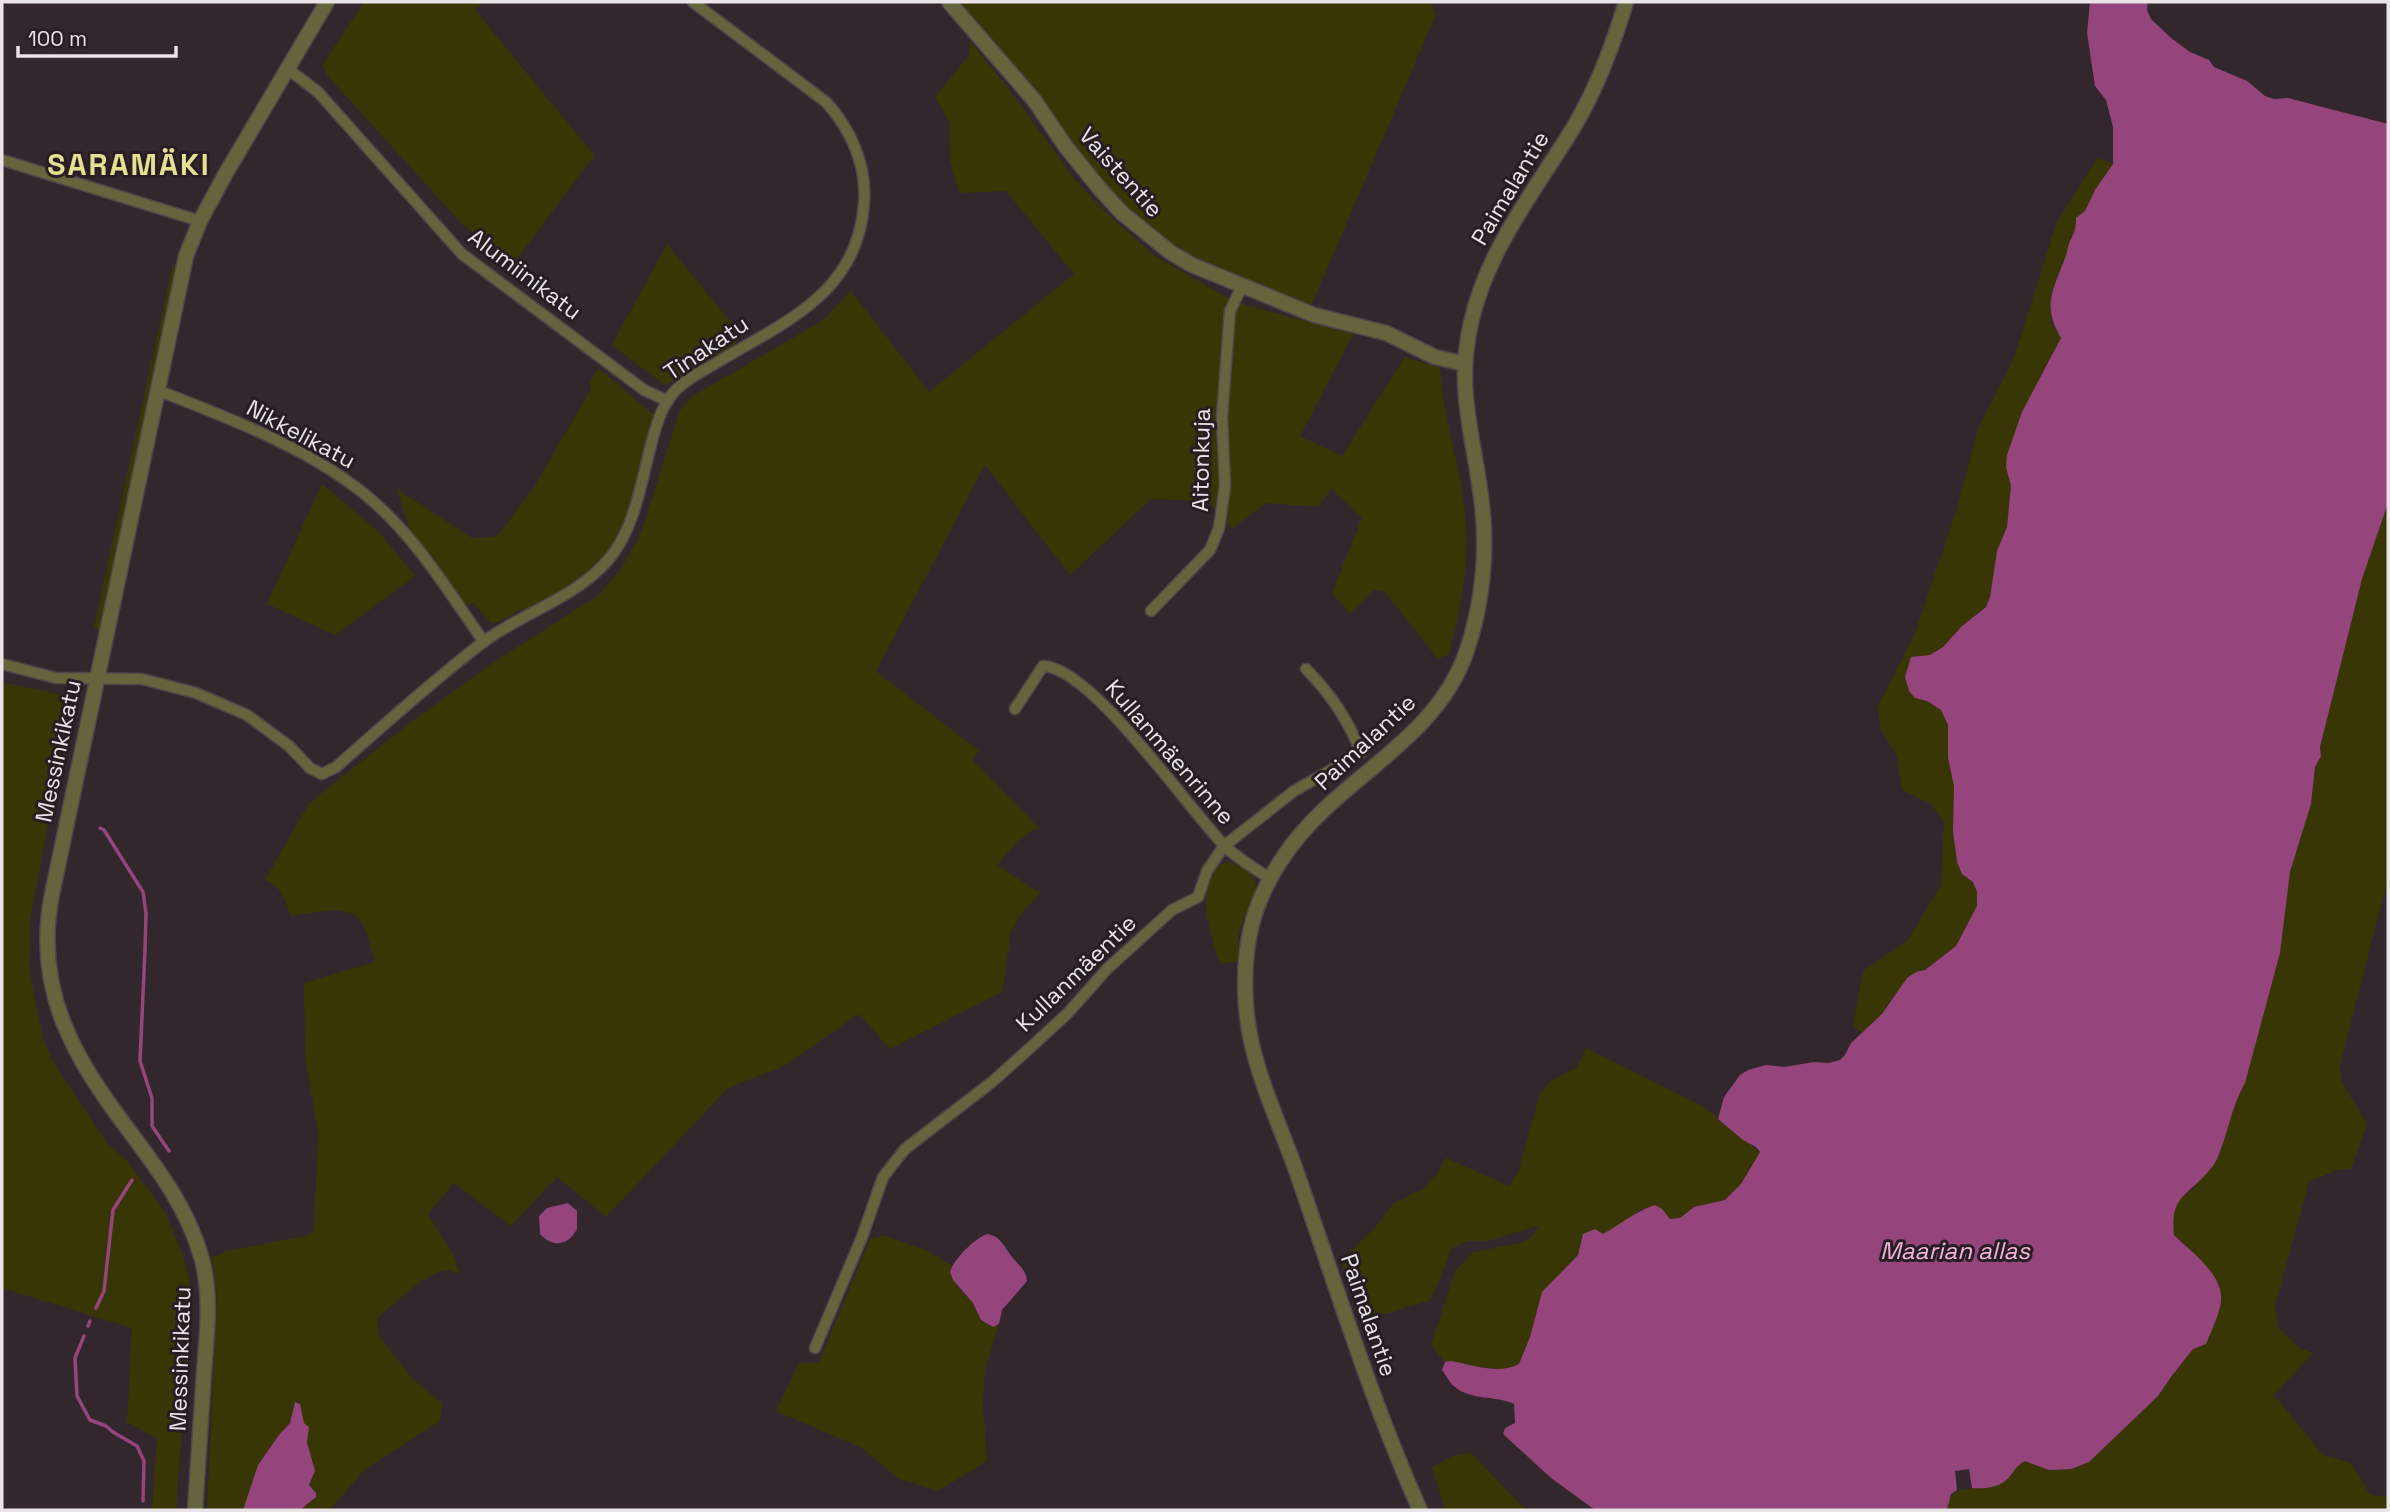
<svg xmlns="http://www.w3.org/2000/svg" width="2390" height="1512" viewBox="0 0 2390 1512" font-family="'Space Grotesk',sans-serif">
<style>
.green{fill:#393606}
.water{fill:#95457b}
.lines{fill:none;stroke-linecap:round;stroke-linejoin:round}
.stream{stroke:#95457b;stroke-width:3.5}
.minor-casing{stroke:#4f454b;stroke-width:13}
.tertiary-casing{stroke:#4f454b;stroke-width:17}
.minor{stroke:#65643d;stroke-width:10}
.tertiary{stroke:#65643d;stroke-width:14}
.labels{text-anchor:middle;dominant-baseline:central;stroke-width:6;stroke-linejoin:round;paint-order:stroke}
.street-label{font-size:23px;fill:#eae3e7;stroke:#271e23}
.water-label{font-size:24px;font-style:italic;fill:#f5b2dc;stroke:#271e23}
.district-label{font-size:30px;font-weight:bold;letter-spacing:2px;fill:#e4e091;stroke:#271e23}
</style>
<rect width="100%" height="100%" fill="#31272d"/>
<path class="green" d="M364 2H484L475 10 594 155 510 269 500 252 462 224 326 74 323 64Z
M958 2H1430L1436 14 1311 306 1247 281 1184 252 1131 212 1089 165 1037 97Z
M970 41 1006 85 1072 176 1099 206 1155 256 1235 302 1353 334 1300 436 1342 456 1405 357 1440 368C1443 422 1464 473 1466 526 1469 569 1459 613 1449 654L1438 659 1384 591 1374 590 1350 614 1332 593 1362 518 1331 489 1318 507 1266 503 1232 529 1208 501 1151 499 1070 575 985 465 876 671 979 751 972 759 1038 827 1017 842 997 865 1040 893 1021 914 1011 932 1002 992 890 1049 859 1014 784 1066 728 1088 606 1217 557 1177 511 1226 454 1183 428 1214 454 1256 460 1274C456 1273 452 1271 449 1270 430 1269 391 1306 377 1319L379 1336 412 1378 442 1403 440 1421 364 1470 330 1510H300L313 1500 317 1494 309 1485 315 1471 307 1442 309 1427 304 1423 300 1404 295 1402 290 1423 279 1435 258 1465 243 1510H207L217 1296 212 1257 227 1251 310 1235 314 1230 318 1132 305 1056 304 983 375 962C371 950 368 936 363 924 351 901 310 914 290 916 285 899 282 887 265 880L309 803 411 722 497 660 599 595 621 569 642 531 679 412 691 397 822 321 851 291 929 392 1074 274 1006 191 959 193 950 161 949 122 935 97 969 55Z
M2097 158 2113 164 2095 190 2085 211 2076 218V231L2070 240 2068 252 2056 279 2051 323 2061 338 2022 412 2006 467 2011 486 2007 527 1997 551 1990 597 1985 607 1961 627 1943 647 1930 655 1911 657 1915 698 1927 701 1941 710 1948 725V758L1954 786 1953 831 1957 862 1962 874 1973 882 1977 892V906L1956 946 1925 970 1916 972 1907 978 1882 1014 1862 1033 1853 1025 1863 971 1907 941 1941 885 1944 823 1931 804 1902 790 1897 755 1881 730 1877 708 1915 633 1957 508 1978 429 2014 358 2056 224Z
M667 244 742 336 730 349 665 385 612 345Z
M173 262 175 273 99 631 94 627Z
M598 368 654 415C642 461 632 528 600 562 580 584 552 596 527 610L524 608 498 622 491 623 473 602 465 607 412 538 397 489 472 538 493 537 500 533 534 487 591 389 590 383Z
M322 484 378 531 415 576 335 635 267 604Z
M2388 503V878L2340 1065 2341 1081 2367 1124 2351 1169 2337 1170 2309 1182 2275 1305 2278 1327 2299 1348 2313 1353 2274 1395 2323 1455 2351 1463 2370 1495 2388 1497V1510H1947C1948 1506 1949 1498 1952 1494 1958 1486 1992 1491 2005 1480 2014 1473 2014 1467 2025 1461L2049 1470 2158 1396 2171 1377 2193 1349 2206 1266 2174 1234 2172 1217 2177 1202 2194 1188 2245 1082 2280 953 2290 872 2311 804 2315 767 2321 756 2320 748 2362 579Z
M2 682 62 695 70 704 30 921 29 969 43 1039 54 1064 107 1143 128 1162 166 1214 183 1256 189 1278 191 1298 176 1510H152L157 1439 127 1422 132 1328 2 1288Z
M1232 862C1274 883 1251 897 1240 929 1236 940 1238 950 1239 962L1220 964C1212 939 1186 864 1232 862Z
M1586 1048 1704 1107 1760 1152 1741 1184 1724 1200 1694 1207 1680 1218 1669 1219 1662 1209H1641L1630 1219 1602 1235 1583 1234 1578 1254 1542 1293 1530 1337 1519 1364 1509 1369H1496L1445 1362 1431 1345 1455 1271 1473 1252 1520 1243 1529 1239 1540 1225 1488 1241H1469L1452 1248 1431 1300 1389 1313 1358 1316 1341 1260 1374 1229 1393 1204 1422 1189 1436 1175 1446 1158 1509 1186 1518 1172 1540 1093 1551 1081 1577 1067Z
M883 1235 930 1252 952 1266 950 1272 959 1289 973 1303 981 1320 992 1327 999 1324 985 1370 983 1405 987 1461 938 1491 899 1479 862 1448 776 1411 799 1363H819L870 1239Z
M1470 1452 1526 1510H1445L1432 1467 1453 1456Z"/>
<path class="water" d="M2090 2H2148L2147 10 2151 19 2171 38 2190 52 2209 60 2214 67 2247 81 2265 96 2274 99 2288 98 2388 124V503L2362 579 2320 747 2321 756 2315 767 2311 804 2290 872 2280 953 2245 1083C2231 1107 2228 1134 2217 1159 2215 1164 2211 1168 2208 1172 2185 1198 2170 1197 2174 1235 2192 1253 2228 1277 2220 1307 2217 1319 2211 1332 2206 1344L2193 1349 2171 1377 2158 1396 2089 1462 2071 1469 2049 1470 2025 1461C2013 1468 2013 1475 2005 1481 1996 1488 1982 1489 1972 1488L1969 1469 1955 1471 1957 1490 1951 1494 1947 1510H1595L1551 1478 1503 1434 1505 1428 1515 1423 1514 1404C1495 1395 1472 1401 1455 1387 1450 1384 1446 1375 1442 1370L1445 1362 1451 1361C1473 1365 1499 1375 1519 1364L1530 1337 1542 1292 1578 1255 1583 1234 1595 1229 1603 1234C1619 1225 1638 1210 1655 1205L1662 1209 1670 1219 1680 1218 1694 1207 1725 1200 1741 1184 1760 1152 1756 1147 1743 1140 1718 1119 1724 1097 1740 1075 1748 1070 1766 1065 1784 1067 1814 1062 1829 1063 1840 1060 1845 1055 1851 1043 1882 1014 1907 978 1916 972 1925 970 1956 946 1977 906V892L1973 882 1962 874 1957 862 1953 831 1954 786 1948 758V725L1941 710 1927 701 1915 698 1909 691 1905 677 1911 657 1930 655 1943 647 1961 627 1986 607 1990 597 1997 551 2007 527 2011 486 2006 467 2007 455 2022 412 2061 338C2041 304 2054 289 2066 255 2068 250 2068 244 2071 239 2075 231 2076 228 2076 218L2085 211 2095 190 2113 164V127L2106 100 2095 86 2087 33Z
M568 1203 577 1211V1229C568 1246 553 1248 540 1234L539 1216 547 1208Z
M987 1234C1001 1236 1004 1247 1012 1257 1019 1266 1026 1269 1027 1281L1002 1310 999 1324 993 1327 981 1320 973 1303 953 1280 950 1272C953 1260 975 1238 987 1234Z
M295 1402 300 1404 304 1423 309 1427 307 1442 315 1471 309 1485 316 1493V1497L300 1510H243L258 1465 279 1435 290 1423Z"/>
<g class="lines">
<path class="stream" d="M100 828 104 830 143 892 146 913 145 950 140 1061 152 1098V1126L169 1151
M96 1308 104 1291 113 1210 132 1180
M88 1326 90 1321
M84 1336 75 1358 77 1396 90 1420 106 1426 113 1432 137 1446 144 1461 143 1501"/>
<defs>
<path id="minor" d="M288 69 318 92 462 254 644 390 668 401
M2 160 200 221
M157 390C229 418 317 451 375 503 419 542 450 594 484 642
M1151 611 1210 550 1219 528 1225 486 1222 417 1230 311 1242 286
M2 664 56 678 142 679 196 693 247 715 289 746 310 768 322 774 336 767C383 726 432 681 482 643 523 612 575 599 609 559 635 528 641 483 651 445 656 426 661 407 674 392 686 379 703 371 718 362 786 321 858 293 864 203 867 166 851 129 826 102L693 2
M1015 709 1043 666C1091 667 1187 807 1223 844 1236 858 1255 868 1270 879
M815 1348 862 1237 883 1177 905 1149 992 1082 1031 1047 1068 1013 1107 969 1172 910 1198 897 1207 871 1224 846 1294 791 1361 753C1349 721 1330 693 1306 669"/>
<path id="tertiary" d="M949 2 1034 100 1066 147 1100 189 1122 213 1170 252 1192 265 1314 315 1386 333 1435 357 1465 364
M195 1510C198 1464 201 1418 204 1372 207 1334 212 1293 201 1256 187 1208 160 1172 130 1132 74 1058 33 990 52 894L186 256 200 221 226 173 327 2
M1420 1510C1371 1400 1336 1286 1297 1173 1278 1119 1250 1064 1246 1006 1242 948 1251 904 1284 856 1335 779 1434 744 1466 653 1482 607 1488 553 1482 505 1475 439 1455 392 1471 323 1487 249 1537 188 1575 125 1598 86 1613 45 1626 2"/>
</defs>
<use href="#minor" class="minor-casing"/>
<use href="#tertiary" class="tertiary-casing"/>
<use href="#minor" class="minor"/>
<use href="#tertiary" class="tertiary"/>
</g>
<g class="labels">
<g class="street-label">
<text transform="translate(1121 172) rotate(48)">Vaistentie</text>
<text transform="translate(1510 188) rotate(-59)">Paimalantie</text>
<text transform="translate(525 274) rotate(37)">Alumiinikatu</text>
<text transform="translate(706 348) rotate(-34)">Tinakatu</text>
<text transform="translate(301 434) rotate(28)">Nikkelikatu</text>
<text transform="translate(1201 460) rotate(-89)">Aitonkuja</text>
<text transform="translate(1365 742) rotate(-43)">Paimalantie</text>
<text transform="translate(58 751) rotate(-78)">Messinkikatu</text>
<text transform="translate(1170 752) rotate(49)">Kullanmäenrinne</text>
<text transform="translate(1076 973) rotate(-44)">Kullanmäentie</text>
<text transform="translate(1369 1315) rotate(71)">Paimalantie</text>
<text transform="translate(180 1359) rotate(-88)">Messinkikatu</text>
</g>
<g class="water-label">
<text x="1955" y="1250">Maarian allas</text>
</g>
<g class="district-label">
<text x="129" y="164">SARAMÄKI</text>
</g>
</g>
<rect width="2390" height="1512" fill="none" stroke="#eae3e7" stroke-width="7"/>
<path d="M18 46v10h158v-10" fill="none" stroke="#eae3e7" stroke-width="3.5"/>
<text x="28" y="46" font-size="21" fill="#eae3e7" stroke="#271e23" stroke-width="5" paint-order="stroke">100 m</text>
</svg>
